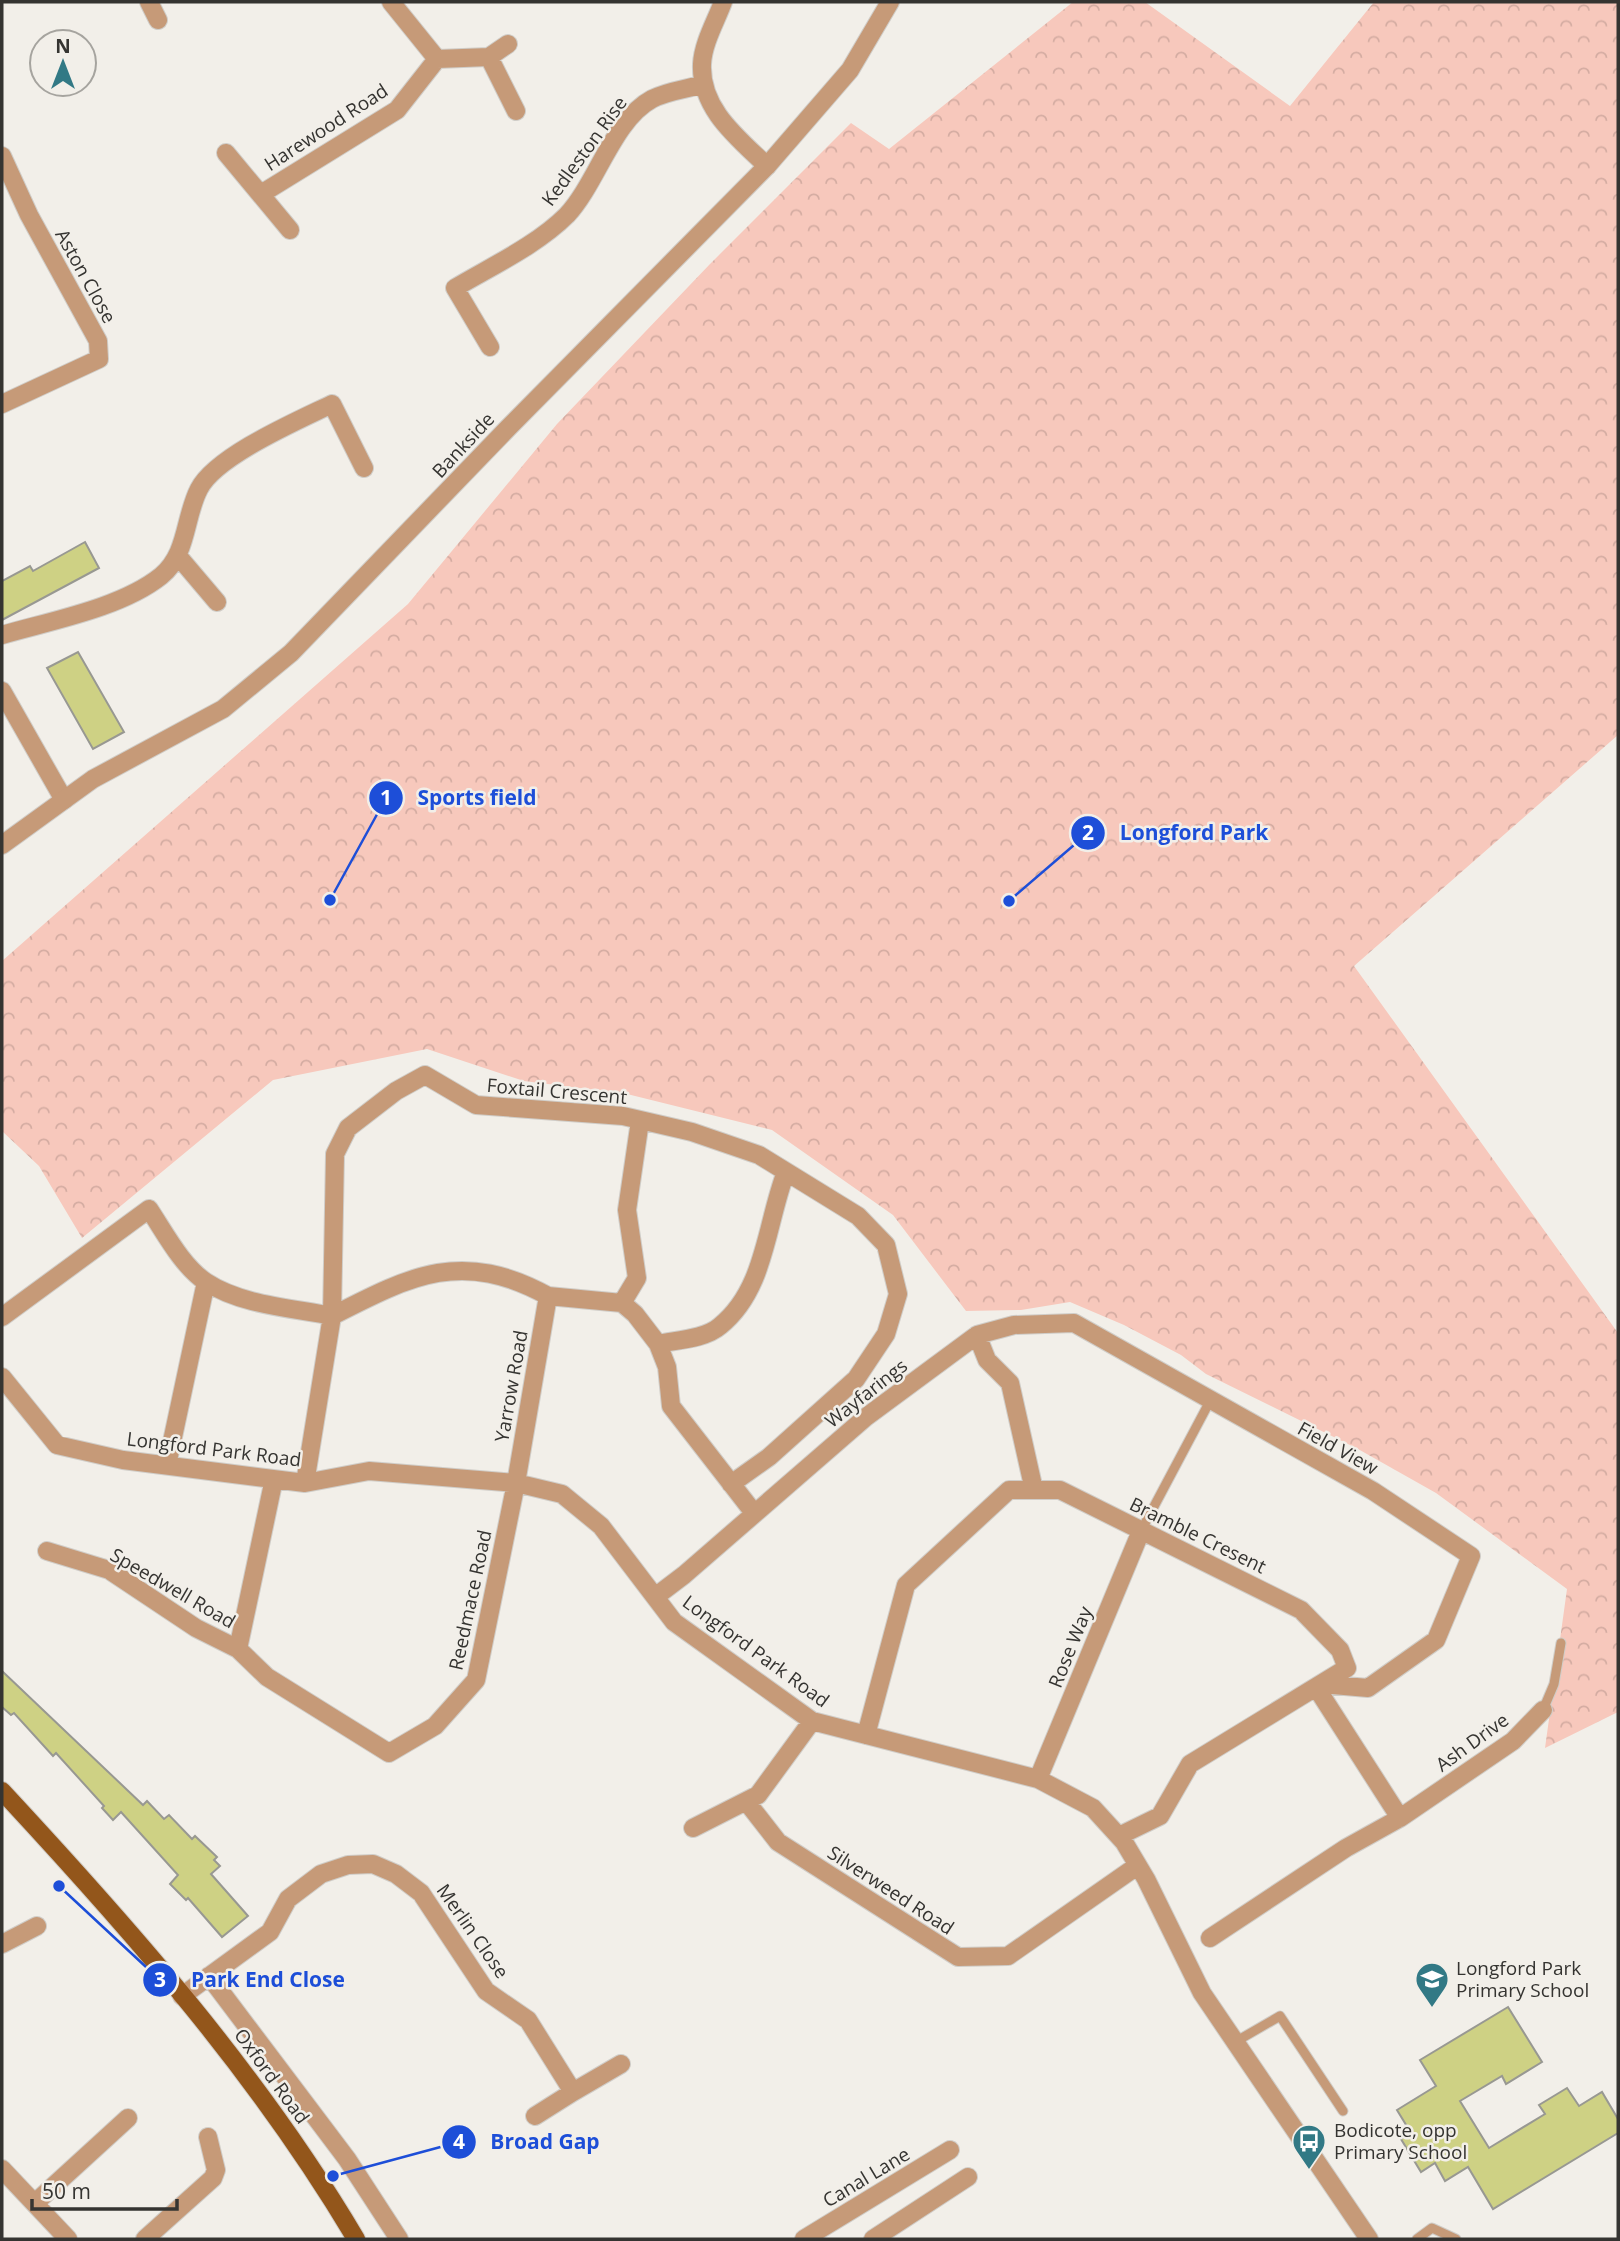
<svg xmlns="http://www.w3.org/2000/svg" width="1620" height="2241" viewBox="0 0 1620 2241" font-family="'Open Sans',sans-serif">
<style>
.park{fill:url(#park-crowns)}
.building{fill:#ced184;stroke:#989892;stroke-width:2}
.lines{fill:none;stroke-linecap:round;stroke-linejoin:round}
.service-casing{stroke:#d0cdc8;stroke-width:11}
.minor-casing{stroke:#d0cdc8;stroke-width:20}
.tertiary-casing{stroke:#d0cdc8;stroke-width:20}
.primary-casing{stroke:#d0cdc8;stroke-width:20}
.service{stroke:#c69a78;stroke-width:9}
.minor{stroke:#c69a78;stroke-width:18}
.tertiary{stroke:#c69a78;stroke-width:18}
.primary{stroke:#93561b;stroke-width:18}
.labels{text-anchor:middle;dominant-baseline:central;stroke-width:5;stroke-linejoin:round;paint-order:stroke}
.street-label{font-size:19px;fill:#353431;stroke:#f2efe9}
.poi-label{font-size:19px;fill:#353431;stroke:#f2efe9;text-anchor:start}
.leader{fill:none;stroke:#1d4ed8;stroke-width:2.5}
.callout-dot{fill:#1d4ed8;stroke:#f2efe9;stroke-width:2.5}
.mark-label{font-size:21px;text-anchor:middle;font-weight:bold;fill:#fff}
.callout-label{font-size:21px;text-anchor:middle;font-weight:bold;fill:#1d4ed8;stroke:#f2efe9;stroke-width:5;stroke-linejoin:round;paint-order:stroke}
</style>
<defs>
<pattern id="park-crowns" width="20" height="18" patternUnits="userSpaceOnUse" patternTransform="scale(1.75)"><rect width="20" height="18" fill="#f7c8bc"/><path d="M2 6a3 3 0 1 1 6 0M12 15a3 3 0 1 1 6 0" fill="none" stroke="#d4aca2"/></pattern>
</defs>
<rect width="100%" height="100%" fill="#f2efe9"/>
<path class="park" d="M1073 2H1145L1290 106 1374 2H1618V735L1354 966 1618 1333V1712L1545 1748 1567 1589 1436 1493 1358 1449 1206 1374 1181 1355 1124 1325 1070 1302 1021 1310 966 1311 893 1215 772 1130 627 1094 524 1081 427 1049 273 1080 82 1238 39 1166 2 1131V961L408 604 557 424 710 264 851 123 889 149Z"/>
<path class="building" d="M85 542 99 568 2 620V581L30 566 33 571Z
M78 652 124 732 93 749 47 668Z
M2 1671 143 1805 147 1801 164 1819 169 1815 192 1839 195 1836 217 1857 214 1860 220 1866 211 1874 248 1916 222 1937 188 1898 186 1900 170 1884 178 1875 121 1812 113 1820 102 1808 104 1806 56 1753 53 1756 14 1713 11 1715 2 1707Z
M1508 2007 1542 2062 1506 2084 1502 2076 1460 2101 1489 2148 1545 2114 1539 2105 1567 2088 1579 2106 1602 2092 1618 2119V2133L1493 2209 1468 2167 1445 2181 1435 2163 1421 2172 1401 2139 1411 2133 1397 2110 1436 2086 1420 2060Z"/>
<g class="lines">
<defs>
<path id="service" d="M1141 1531 1210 1401
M1543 1710 1554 1684 1561 1643
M1235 2042 1280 2016 1343 2111
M1417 2239 1432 2228 1456 2239"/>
<path id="minor" d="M149 2 158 20
M391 2 437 59
M723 2C716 21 703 43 702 64 700 109 738 138 767 166
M489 57 508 44
M226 153 290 230
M2 156 29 215 98 341 99 359 2 404
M261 194 397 110 437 59 489 57 516 111
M490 347 455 288C492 266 537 245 567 215 597 183 613 120 652 99 667 91 687 89 704 84
M178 556 217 602
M2 635C50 621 121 608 161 576 188 554 184 518 199 489 216 456 297 421 332 404L364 468
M2 691 64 800
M548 1296 622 1303 635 1314 658 1344 667 1367 671 1406 754 1513
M622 1303 637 1278 627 1210 640 1121
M2 1317 149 1209C165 1233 182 1266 206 1282 241 1305 292 1308 332 1316L305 1483
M977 1335 1014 1325 1074 1323 1373 1491 1471 1556 1436 1640 1368 1688 1321 1684
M658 1344C677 1340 705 1339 720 1326 766 1289 766 1223 786 1172
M2 1377 57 1445 123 1460 305 1483 369 1471 516 1483 562 1494 601 1526 674 1622 812 1721 1038 1779 1093 1808 1124 1842 1146 1879 1202 1993 1369 2239
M167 1465 206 1282
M47 1551 109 1570 196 1628 238 1649 267 1677 389 1753 435 1726 476 1680 516 1483 548 1296C462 1249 412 1275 332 1316L335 1154 348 1128 396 1091 425 1075 476 1105 623 1116 692 1132 759 1155 858 1216 886 1245 898 1294 886 1334 856 1379 769 1457 731 1484
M655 1597 684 1575 866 1417 977 1335 987 1360 1010 1383 1034 1490
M238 1649 274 1479
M866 1735 906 1585 1009 1490H1060L1301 1610 1340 1650 1347 1668 1190 1764 1160 1816 1119 1836
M1038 1779 1141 1531
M746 1801 778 1842 958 1957 1008 1956 1137 1866
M1400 1818 1513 1741 1543 1710
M693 1828 758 1795 812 1721
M1210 1938 1346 1848 1400 1818 1316 1687
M2 1944 37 1926
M209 1976 347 2159 399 2239
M182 1996 270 1932 288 1899 321 1874 348 1865 373 1864 396 1874 421 1893 486 1991 528 2020 573 2092 621 2064
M535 2116 573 2092
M2 2169 68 2239
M35 2203 128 2118
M145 2239 213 2178 216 2170 208 2137
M804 2239 950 2150
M873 2239 968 2177"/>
<path id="tertiary" d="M2 845 93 779 223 709 291 653 508 428 767 166 850 70 890 2"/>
<path id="primary" d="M2 1791C132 1931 259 2075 356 2239"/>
</defs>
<use href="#service" class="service-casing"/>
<use href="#minor" class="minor-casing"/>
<use href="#tertiary" class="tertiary-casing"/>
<use href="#primary" class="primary-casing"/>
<use href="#service" class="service"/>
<use href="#minor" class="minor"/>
<use href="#tertiary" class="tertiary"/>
<use href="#primary" class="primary"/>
</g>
<defs>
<symbol id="school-pin" viewBox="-11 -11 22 30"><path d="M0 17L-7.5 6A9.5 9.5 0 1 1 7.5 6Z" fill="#327985" stroke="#f2efe9"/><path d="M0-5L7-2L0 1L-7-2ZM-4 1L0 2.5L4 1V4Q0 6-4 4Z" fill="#fff"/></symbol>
<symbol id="bus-pin" viewBox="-11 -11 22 30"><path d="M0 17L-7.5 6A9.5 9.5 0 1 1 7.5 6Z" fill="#327985" stroke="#f2efe9"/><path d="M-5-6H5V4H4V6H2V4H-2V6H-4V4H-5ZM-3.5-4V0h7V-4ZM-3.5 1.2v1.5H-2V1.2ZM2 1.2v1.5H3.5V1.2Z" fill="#fff"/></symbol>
</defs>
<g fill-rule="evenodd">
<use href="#school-pin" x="1413" y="1960" width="38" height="52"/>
<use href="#bus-pin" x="1290" y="2122" width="38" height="52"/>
</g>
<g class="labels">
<g class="street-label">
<text transform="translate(326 127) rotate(-33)">Harewood Road</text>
<text transform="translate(584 151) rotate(-54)">Kedleston Rise</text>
<text transform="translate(86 276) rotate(61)">Aston Close</text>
<text transform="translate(463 445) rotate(-47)">Bankside</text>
<text transform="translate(557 1091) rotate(5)">Foxtail Crescent</text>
<text transform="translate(511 1386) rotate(-80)">Yarrow Road</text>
<text transform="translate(866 1393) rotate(-38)">Wayfarings</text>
<text transform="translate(1338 1448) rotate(29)">Field View</text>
<text transform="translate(214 1449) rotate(7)">Longford Park Road</text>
<text transform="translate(1198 1535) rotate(26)">Bramble Cresent</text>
<text transform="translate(173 1588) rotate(30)">Speedwell Road</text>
<text transform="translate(470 1600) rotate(-78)">Reedmace Road</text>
<text transform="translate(1070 1647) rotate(-68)">Rose Way</text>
<text transform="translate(756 1651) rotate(36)">Longford Park Road</text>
<text transform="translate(1472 1742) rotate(-36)">Ash Drive</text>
<text transform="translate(891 1890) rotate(33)">Silverweed Road</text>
<text transform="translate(473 1931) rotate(55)">Merlin Close</text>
<text transform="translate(272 2076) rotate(54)">Oxford Road</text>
<text transform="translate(866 2177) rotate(-31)">Canal Lane</text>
</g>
<g class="poi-label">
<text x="1456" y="1968">Longford Park<tspan x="1456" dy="22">Primary School</tspan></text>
<text x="1334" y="2130">Bodicote, opp<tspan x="1334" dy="22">Primary School</tspan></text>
</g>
</g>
<path class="leader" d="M330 900L386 798M1009 901L1088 833M59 1886L160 1980M333 2176L459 2142"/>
<g class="callout-dot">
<circle cx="330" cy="900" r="7"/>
<circle cx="1009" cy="901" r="7"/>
<circle cx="59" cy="1886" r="7"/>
<circle cx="333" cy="2176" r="7"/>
<circle cx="386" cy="798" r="18"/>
<circle cx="1088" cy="833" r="18"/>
<circle cx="160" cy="1980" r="18"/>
<circle cx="459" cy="2142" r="18"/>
</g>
<g class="mark-label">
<text x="386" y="805">1</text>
<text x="1088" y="840">2</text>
<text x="160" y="1987">3</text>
<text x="459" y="2149">4</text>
</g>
<g class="callout-label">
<text x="477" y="805">Sports field</text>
<text x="1194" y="840">Longford Park</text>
<text x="268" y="1987">Park End Close</text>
<text x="545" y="2149">Broad Gap</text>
</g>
<rect width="1620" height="2241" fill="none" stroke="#353431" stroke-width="7"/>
<g transform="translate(63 63)"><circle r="33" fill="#f2efe9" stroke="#a6a49f" stroke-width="2"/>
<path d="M0-5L12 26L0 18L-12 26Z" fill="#327985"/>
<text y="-10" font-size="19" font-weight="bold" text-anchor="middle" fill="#353431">N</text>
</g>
<path d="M32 2199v10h145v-10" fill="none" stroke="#353431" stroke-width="3.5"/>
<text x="42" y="2199" font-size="21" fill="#353431" stroke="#f2efe9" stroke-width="5" paint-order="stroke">50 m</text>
</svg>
